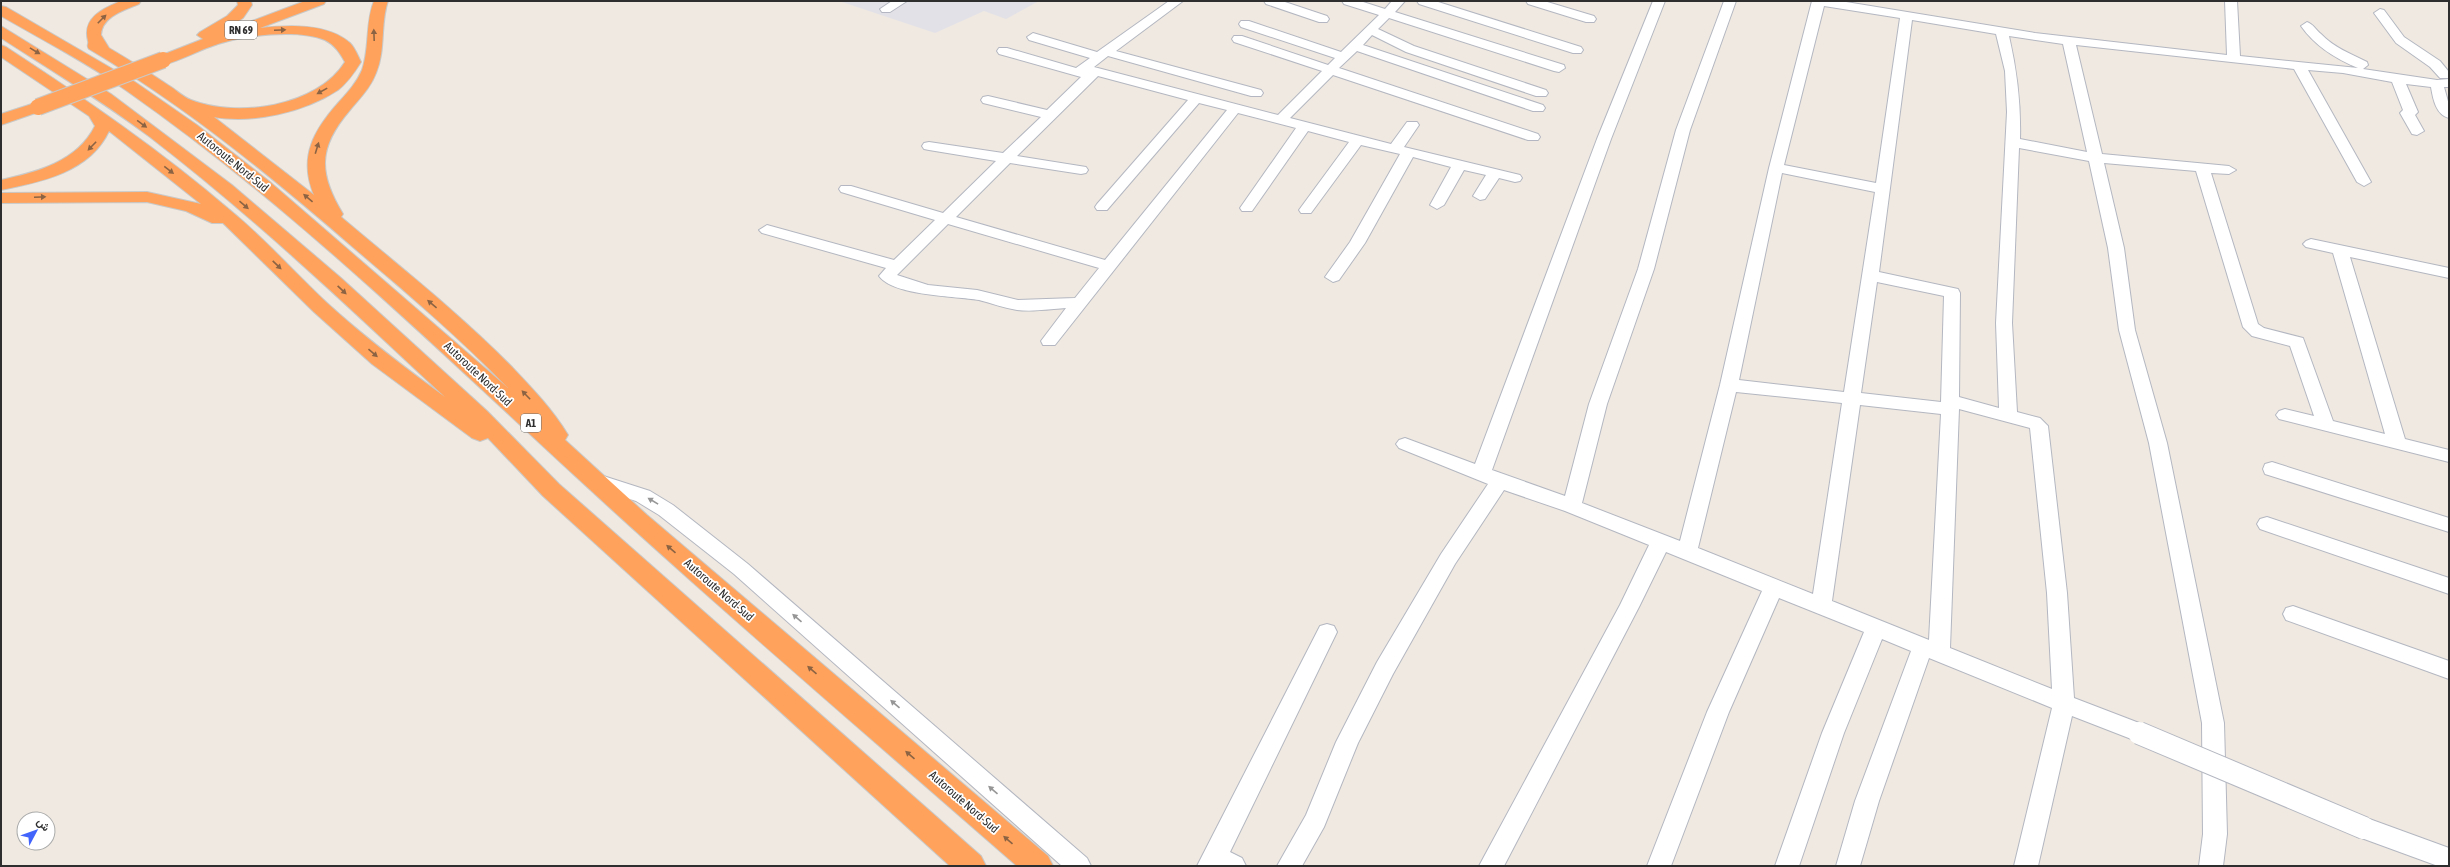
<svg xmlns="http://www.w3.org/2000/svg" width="2450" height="867" viewBox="0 0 2450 867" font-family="'Asap Condensed',Vazirmatn,sans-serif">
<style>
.industrial{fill:#e3e1e8}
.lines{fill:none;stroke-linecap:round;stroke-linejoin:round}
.minor-casing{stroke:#b4b7c1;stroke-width:2}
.highway-casing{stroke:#c9c9c9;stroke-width:2}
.minor{fill:#fff;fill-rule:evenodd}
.highway{fill:#ffa35c;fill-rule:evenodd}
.minor-bridge-casing{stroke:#b4b7c1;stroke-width:24;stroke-linecap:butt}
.highway-bridge-casing{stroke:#c9c9c9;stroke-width:18;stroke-linecap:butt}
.minor-bridge{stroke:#fff;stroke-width:22}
.highway-bridge{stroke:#ffa35c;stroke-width:16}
.oneway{fill:#8c6343}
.oneway2{fill:#969696}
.labels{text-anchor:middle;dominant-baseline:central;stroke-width:3.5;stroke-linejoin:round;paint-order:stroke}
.shield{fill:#fff;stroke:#6d6d6d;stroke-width:1}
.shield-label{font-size:11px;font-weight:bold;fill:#2e2e2e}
.street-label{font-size:12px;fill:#2e2e2e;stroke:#fff}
</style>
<rect width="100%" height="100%" fill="#efe9e1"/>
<path class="industrial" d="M839 1H1039L1006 19 984 11 935 33Z"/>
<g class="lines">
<defs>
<path id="minor" d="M892 1H907L890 12H882L880 9Z
M1169 1H1183L1116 51 1261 90 1263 93 1261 96H1251L1108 56 1094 67 1278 115 1322 71 1234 42 1232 39 1234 36H1242L1328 65 1335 58 1241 27 1239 24 1241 21H1249L1341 52 1379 15 1344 4 1342 1H1360L1385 9 1392 1H1405L1395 12 1564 65 1565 68 1559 72 1554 71 1389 18 1378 29 1414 46 1546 90 1548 93 1546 96H1536L1406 52 1372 35 1363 45 1543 105 1545 108 1543 111H1533L1357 51 1339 68 1538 134 1540 137 1538 140H1528L1333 75 1290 118 1391 144 1407 122H1417L1419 125 1404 147 1520 175 1522 178 1520 181 1515 182 1499 178 1485 199 1480 200 1473 196 1486 175 1464 170 1444 205 1437 209 1430 205 1451 167 1413 157 1365 243 1339 280 1333 282 1325 277 1350 242 1400 154 1361 145 1311 213H1301L1299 210 1349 142 1308 131 1252 211H1242L1240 208 1296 128 1238 113 1055 345H1043L1041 341 1066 308C1051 309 1033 312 1017 310 1004 308 991 303 979 300 956 296 893 296 879 276L886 268 762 233 759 230 767 225 894 260 935 220 841 192 839 189 841 186H851L943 213 996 161 929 150 924 149 922 146 924 143 929 142 1003 153 1041 117 983 103 981 100 983 97 988 96 1047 110 1081 77 999 54 997 51 999 48H1007L1076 68 1090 58 1029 40 1027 37 1033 33 1097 52ZM1098 76 1188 100 1097 204 1095 207 1097 210H1107L1199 103 1227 110 1105 260 956 217 1010 163 1081 174 1086 173 1088 170 1086 167 1017 156ZM948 224 1099 268 1075 298 1018 300 977 290 928 285 897 275Z
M1264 1H1282L1327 16 1329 19 1327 22H1319L1266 4Z
M1417 1H1435L1581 47 1583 50 1581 53H1573L1419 4Z
M1526 1H1544L1594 16 1596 19 1594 22H1586L1528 4Z
M1653 1H1665L1611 139 1492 470 1565 496 1589 404 1638 269 1676 130 1724 1H1736L1690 130 1654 269 1607 404 1582 503 1680 541 1720 385 1769 168 1812 1H1840L2035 33 2227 55 2225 1H2237L2240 56 2358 68C2336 59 2315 46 2301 26L2307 22C2313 24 2316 30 2321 34 2333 47 2351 54 2367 62L2368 65 2363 69 2437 80 2449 79V87H2444L2449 105V118C2436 115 2433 99 2431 87L2406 84 2418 112 2415 115 2424 131 2417 135 2412 134 2400 113 2403 110 2392 82 2343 73 2308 70 2371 182 2364 186 2357 182 2294 69 2076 45 2102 154 2229 166 2236 170 2229 174 2211 173 2258 324 2264 328 2303 338 2333 421 2385 434 2333 253 2306 247 2303 244 2306 241 2311 239 2449 268V278L2350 257 2405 439 2449 450V462L2279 419 2276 415 2279 411 2285 409 2314 416 2290 346 2252 336 2243 327 2196 171 2104 163 2124 248 2135 330 2167 443 2224 723 2227 834 2223 866H2199L2203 834 2202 723 2149 443 2119 330 2108 248 2089 161 2019 148 2012 323 2017 412 2040 418 2048 426 2067 593 2074 698 2147 726 2150 733 2147 740 2139 742 2072 716 2038 866H2014L2052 708 1929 658 1879 801 1860 866H1836L1855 801 1911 651 1882 639 1844 733 1799 866H1775L1822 733 1864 632 1779 598 1729 712 1671 866H1647L1707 712 1762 591 1666 552 1639 607 1504 866H1479L1620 605 1649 545 1565 511 1504 490 1455 564 1393 674 1358 743 1324 827 1302 866H1277L1306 815 1336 742 1377 662 1441 554 1488 484 1399 448 1396 444 1399 440 1405 438 1475 464 1597 139ZM1824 6 1900 18 1876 183 1784 165ZM1912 20 1996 34 2005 71 2007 112 1996 323 1999 408 1959 397 1960 293 1958 289 1879 272ZM2009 36 2063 44 2087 152 2020 139C2021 104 2017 71 2009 36ZM1782 173 1875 192 1844 392 1739 380ZM1877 282 1944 296 1941 402 1861 393ZM1736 392 1842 403 1813 594 1698 548ZM1860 405 1941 414 1929 640 1832 601ZM1959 409 2030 428 2047 593 2052 689 1950 648Z
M2380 9 2384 10 2404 37 2440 61 2449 72V78H2440L2430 67 2396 43 2374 13Z
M2272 462 2449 518V532L2265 474 2263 469 2265 464Z
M594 473 650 491 673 505 748 564 1087 858 1091 866H1062L734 574 659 515 636 501 587 485 585 480 587 475Z
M2267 517 2449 578V594L2260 529 2257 524 2260 519Z
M2293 606 2449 661V679L2286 620 2283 614 2286 608Z
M1327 624 1334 626 1337 632 1230 852 1242 858 1246 866H1197L1320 626Z
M2364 817 2449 848V866H2438L2356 836 2352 828 2356 820Z"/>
<path id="highway" d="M121 1H141L139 4C125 10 102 16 101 35L109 48C129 60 149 72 168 85 175 89 183 97 191 100 237 118 317 107 345 62 340 53 335 45 325 40 298 29 245 35 218 44 199 50 182 60 163 65L155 60 157 57 203 39 197 35 200 32 227 16 238 5 237 1H251L252 5 243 18 224 31 256 28 249 24 252 21 305 1H326L324 4 260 28C288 25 327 23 350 43 355 48 358 56 361 62 354 73 348 82 338 90 305 112 253 124 214 117L314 195C298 157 314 130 339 102 348 92 357 82 362 70 370 47 365 23 374 1H388C380 24 386 50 376 73 371 87 360 98 350 110 318 147 318 173 343 214L341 217C399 266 459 313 512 367 532 388 553 410 568 435L565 440 647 515 1048 856 1053 866H1017C888 753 758 642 631 527 466 378 310 219 127 91 87 63 43 40 1 16V6L6 7 135 82 197 125 270 182 508 388C460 338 407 293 354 248 270 175 185 106 89 49 86 45 89 45 88 41 82 18 102 9 121 1Z
M1 26 111 94 232 185 341 278 487 411 559 484 981 856 986 866H950L543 496 488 438 480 441 472 438 372 364 314 312 223 223H212L186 211 147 202 1 203V193L147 192 201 204 109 131C90 172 41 182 1 190V180C37 172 77 162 95 126L89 116 1 57V45L6 47C84 98 160 150 231 211 265 239 295 273 327 303 364 337 404 367 445 397 349 307 254 217 150 137 102 101 51 70 1 38Z
M38 102 44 104 46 107 44 110 1 125V114Z"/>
</defs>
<use href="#minor" class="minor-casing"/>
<use href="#highway" class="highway-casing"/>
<use href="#minor" class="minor"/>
<use href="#highway" class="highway"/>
<defs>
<path id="minor-bridge" d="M2139 733 2364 828"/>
<path id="highway-bridge" d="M38 107 163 60"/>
</defs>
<use href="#minor-bridge" class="minor-bridge-casing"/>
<use href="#highway-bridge" class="highway-bridge-casing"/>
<use href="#minor-bridge" class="minor-bridge"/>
<use href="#highway-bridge" class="highway-bridge"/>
</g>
<defs><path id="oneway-solid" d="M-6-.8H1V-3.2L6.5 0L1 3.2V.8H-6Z"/></defs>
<g class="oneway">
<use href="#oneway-solid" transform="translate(102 19) rotate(-45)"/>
<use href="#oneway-solid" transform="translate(280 30) rotate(-2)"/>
<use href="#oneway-solid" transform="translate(374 35) rotate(-92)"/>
<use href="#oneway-solid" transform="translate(35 51) rotate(31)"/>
<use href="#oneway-solid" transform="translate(322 91) rotate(151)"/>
<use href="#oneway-solid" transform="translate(142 124) rotate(36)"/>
<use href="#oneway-solid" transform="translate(92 146) rotate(134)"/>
<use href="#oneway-solid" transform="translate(317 148) rotate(-73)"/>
<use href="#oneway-solid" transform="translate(169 170) rotate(38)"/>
<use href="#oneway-solid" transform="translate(40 197) rotate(-2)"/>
<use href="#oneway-solid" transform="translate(308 198) rotate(-140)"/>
<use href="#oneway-solid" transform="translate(244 205) rotate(41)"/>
<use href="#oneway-solid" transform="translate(277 265) rotate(44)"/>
<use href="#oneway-solid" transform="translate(342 290) rotate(43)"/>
<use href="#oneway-solid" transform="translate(432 304) rotate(-140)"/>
<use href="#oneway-solid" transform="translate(373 353) rotate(41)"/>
<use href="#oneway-solid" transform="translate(526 395) rotate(-134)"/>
<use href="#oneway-solid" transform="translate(671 549) rotate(-139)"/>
<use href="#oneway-solid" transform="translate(812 670) rotate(-139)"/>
<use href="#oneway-solid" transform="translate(910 755) rotate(-139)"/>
<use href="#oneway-solid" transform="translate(1008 840) rotate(-139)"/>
</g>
<g class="oneway2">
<use href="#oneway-solid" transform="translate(653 501) rotate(-149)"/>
<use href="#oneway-solid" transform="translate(797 618) rotate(-139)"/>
<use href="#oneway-solid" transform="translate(895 704) rotate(-139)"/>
<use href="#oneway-solid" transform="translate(993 790) rotate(-139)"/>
</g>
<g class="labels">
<g class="shield">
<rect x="225" y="21" width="32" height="18" rx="3"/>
<rect x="521" y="414" width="20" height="18" rx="3"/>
</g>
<g class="shield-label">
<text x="241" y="30">RN 69</text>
<text x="531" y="423">A1</text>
</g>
<g class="street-label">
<text transform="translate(233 162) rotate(39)">Autoroute Nord-Sud</text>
<text transform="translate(478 374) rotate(43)">Autoroute Nord-Sud</text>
<text transform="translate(719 590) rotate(41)">Autoroute Nord-Sud</text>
<text transform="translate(964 802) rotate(41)">Autoroute Nord-Sud</text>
</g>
</g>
<rect width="2450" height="867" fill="none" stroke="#2e2e2e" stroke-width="4"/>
<g transform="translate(36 831) rotate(49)"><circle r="19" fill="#ffffff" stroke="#ababab"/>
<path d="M0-3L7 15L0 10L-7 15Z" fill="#4264fb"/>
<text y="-6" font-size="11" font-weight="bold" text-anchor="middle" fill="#2e2e2e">ش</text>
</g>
</svg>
